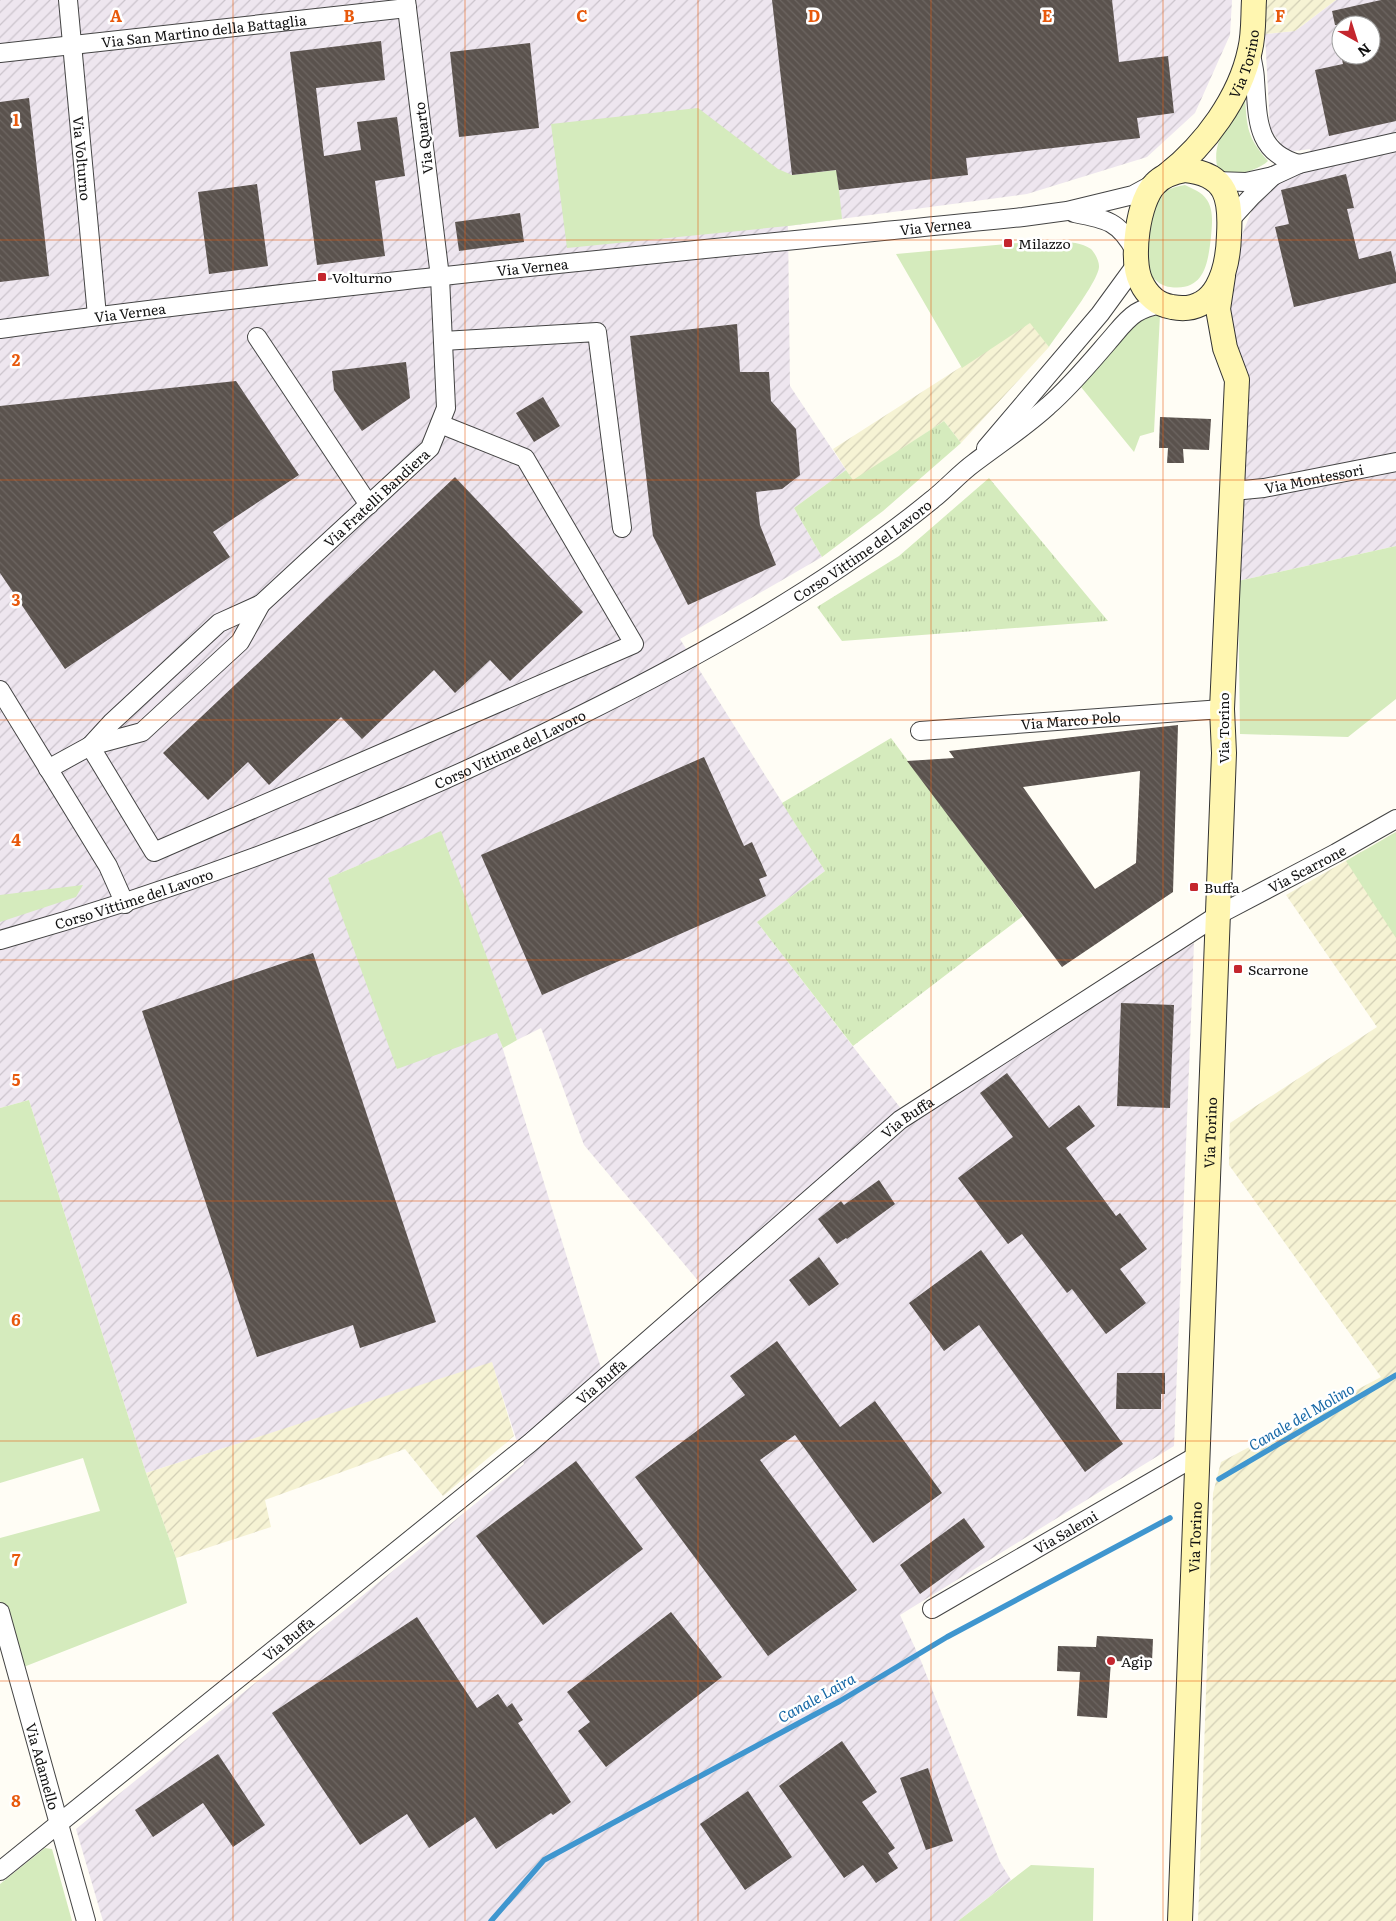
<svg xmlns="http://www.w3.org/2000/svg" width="1396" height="1921" viewBox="0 0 1396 1921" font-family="Literata,serif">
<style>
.industrial{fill:url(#industrial-furrows);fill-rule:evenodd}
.farmland{fill:url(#farmland-furrows)}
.grass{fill:#d5ebbd}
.park{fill:url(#park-tufts)}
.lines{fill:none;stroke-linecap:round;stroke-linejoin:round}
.stream{stroke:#3f96cf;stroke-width:5.5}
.building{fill:url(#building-back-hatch);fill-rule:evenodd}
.street-casing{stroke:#444;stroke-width:20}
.secondary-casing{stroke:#333;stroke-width:26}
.street{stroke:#fff;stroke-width:18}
.secondary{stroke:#fff6b0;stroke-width:24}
.grid{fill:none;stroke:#e8590c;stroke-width:1;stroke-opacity:0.55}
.poi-dot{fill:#c4262e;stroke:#fff;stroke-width:2}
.labels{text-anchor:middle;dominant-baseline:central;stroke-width:5;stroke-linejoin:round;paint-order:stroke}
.street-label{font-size:14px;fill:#111;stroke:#fff}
.poi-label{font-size:14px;fill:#111;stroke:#fff;text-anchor:start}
.water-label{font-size:15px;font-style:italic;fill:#1768a6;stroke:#fff}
.grid-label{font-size:16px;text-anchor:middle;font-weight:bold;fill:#e8590c;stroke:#fff;stroke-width:5;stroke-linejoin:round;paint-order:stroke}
</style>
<defs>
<pattern id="industrial-furrows" width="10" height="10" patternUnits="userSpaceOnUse" patternTransform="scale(1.25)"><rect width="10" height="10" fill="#eee6ef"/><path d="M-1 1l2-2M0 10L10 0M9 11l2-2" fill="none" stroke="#cbc4cc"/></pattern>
<pattern id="farmland-furrows" width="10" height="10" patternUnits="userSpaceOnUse" patternTransform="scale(1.25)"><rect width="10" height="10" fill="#f6f3d4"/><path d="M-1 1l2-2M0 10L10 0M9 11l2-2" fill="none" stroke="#d2cfb5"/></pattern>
<pattern id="park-tufts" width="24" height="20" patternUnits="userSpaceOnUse" patternTransform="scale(1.25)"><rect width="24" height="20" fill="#d5ebbd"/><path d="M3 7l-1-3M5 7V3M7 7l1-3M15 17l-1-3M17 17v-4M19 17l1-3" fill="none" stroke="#b6c8a1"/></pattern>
<pattern id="building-back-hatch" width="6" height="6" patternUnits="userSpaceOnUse" patternTransform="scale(1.25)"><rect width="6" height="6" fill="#5a524d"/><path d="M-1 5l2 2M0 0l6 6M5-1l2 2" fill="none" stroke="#6d6662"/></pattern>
</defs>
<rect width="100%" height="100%" fill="#fffdf5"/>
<path class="industrial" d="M0 0H1232L1230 35 1195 113 1147 157 1027 194 788 226 790 386 846 470 794 508 822 557 680 639 825 871 757 922 912 1123 1041 1032 1194 943 1174 1446 900 1615 921 1661 1000 1862 1011 1880 958 1921H103L76 1829 524 1464 492 1363 146 1473 29 1100 0 1108ZM440 832 517 1040 541 1028 584 1145 700 1283 601 1368 498 1033 328 878Z
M1336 0H1396V546L1238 581 1224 314 1239 242 1254 205 1273 183 1312 168 1310 149 1287 152 1270 129 1265 34 1295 31ZM1341 25H1371V55H1341Z"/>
<path class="farmland" d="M1266 0H1336L1295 31 1265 34Z
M1031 322 1049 347 961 443 944 421 853 481 833 449Z
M1396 832V1921H1198L1213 1493 1221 1462 1381 1377 1229 1165 1230 1123 1377 1027 1286 895Z
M492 1362 514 1436 443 1496 405 1449 265 1500 271 1527 176 1558 146 1473Z"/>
<path class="grass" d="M1245 97C1247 128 1247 137 1268 161 1261 168 1242 175 1231 174 1226 174 1221 170 1217 166 1212 140 1231 118 1245 97Z
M698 108 778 169 792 175 837 170 842 219 788 226 567 248 551 124Z
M1185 185C1193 189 1202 192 1207 200 1214 211 1212 224 1211 237 1208 262 1205 292 1170 287 1158 286 1144 271 1144 258 1143 248 1146 238 1147 228 1148 221 1147 211 1151 206 1158 193 1171 187 1185 185Z
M1030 242C1048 243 1075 238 1091 249 1095 253 1099 261 1099 266 1100 280 1058 333 1049 347L1030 323 962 368 896 254Z
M1160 315 1154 432 1140 436 1134 452 1081 387 1125 331 1140 319Z
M1396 546V699L1348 737 1240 734 1238 581Z
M441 831 517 1040 503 1048 497 1033 397 1069 328 878Z
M1396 832V938L1346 861Z
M83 885 76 897 0 922V895Z
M29 1100 146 1473 176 1558 187 1603 21 1668 0 1601V1538L100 1511 83 1458 0 1483V1108Z
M45 1848 52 1849 72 1921H0V1884Z
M1031 1865 1094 1868 1093 1921H958Z"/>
<path class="park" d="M944 421 961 443 883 511 822 557 794 508 846 470 853 480Z
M989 478 1108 621 842 641 817 607 899 556Z
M891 738 1023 916 853 1046 757 922 825 871 782 803Z"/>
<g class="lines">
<path class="stream" d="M1219 1479 1396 1375
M491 1921 544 1860 840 1701 947 1637 1170 1518"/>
</g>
<path class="building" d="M772 0H1112L1119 62 1168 56 1174 113 1137 118 1140 138 966 158 968 175 839 190 836 170 792 175Z
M1381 0H1396V121L1329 136 1315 70 1343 64 1341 55H1371V25H1335L1332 11Z
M381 41 385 80 316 88 324 156 361 150 357 122 397 117 405 176 375 181 385 256 317 265 290 52Z
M530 43 539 128 459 137 450 52Z
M29 98 49 276 0 282V102Z
M1346 174 1354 208 1347 209 1359 259 1391 251 1396 273V283L1294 307 1275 227 1289 224 1281 190Z
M257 184 268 266 209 274 198 192Z
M520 213 524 242 459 251 455 222Z
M737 324 740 372H769L771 401 796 429 800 475 782 489 756 492 760 525 776 565 688 605 653 536 630 336Z
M406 362 410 398 362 431 334 390 332 371Z
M236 381 299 475 213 532 230 557 65 669 0 573V406Z
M543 397 560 426 534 442 516 413Z
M1160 417 1211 419 1209 450 1183 449 1184 463H1167L1168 448H1159Z
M455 477 583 612 510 681 490 660 455 693 434 670 362 739 341 717 269 785 248 762 208 800 163 753Z
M1178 725 1173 892 1062 967 907 761 954 758 949 751ZM1140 771 1136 863 1095 889 1023 787Z
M704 757 744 846 752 842 767 876 759 879 766 896 542 995 481 855Z
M313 953 436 1322 360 1348 353 1325 257 1357 142 1011Z
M1121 1003 1174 1005 1170 1108 1117 1106Z
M1007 1073 1049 1128 1079 1105 1095 1126 1066 1148 1116 1216 1120 1213 1147 1249 1120 1269 1146 1303 1106 1334 1072 1289 1067 1293 1022 1234 1008 1244 958 1178 1013 1137 980 1093Z
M879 1180 895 1204 847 1239 846 1238 837 1244 818 1219 841 1201 844 1205Z
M981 1250 1123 1444 1085 1472 979 1325 944 1351 909 1303Z
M819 1257 839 1284 809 1306 789 1280Z
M777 1341 840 1427 875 1401 942 1493 873 1543 795 1435 760 1460 857 1590 768 1656 635 1477 745 1395 730 1376Z
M1117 1373H1165V1394H1161V1409H1116Z
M576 1461 643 1549 543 1625 476 1536Z
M964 1518 985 1547 920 1594 900 1565Z
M671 1612 722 1677 606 1767 578 1731 590 1722 567 1692Z
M417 1617 477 1708 498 1694 507 1707 512 1703 523 1720 518 1723 571 1802 553 1815 551 1813 496 1849 475 1817 429 1848 407 1814 360 1845 272 1713Z
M1097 1636 1153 1639 1152 1662 1111 1661 1107 1718 1077 1716 1080 1672 1057 1671 1058 1646 1096 1647Z
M842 1741 877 1792 862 1802 895 1848 888 1853 898 1868 876 1883 863 1865 844 1878 779 1786Z
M218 1754 265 1825 233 1847 203 1803 153 1837 135 1810Z
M928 1768 953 1841 926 1850 900 1778Z
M748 1791 792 1857 745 1890 700 1824Z"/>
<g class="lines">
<defs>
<g id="street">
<path id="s1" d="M68 0 97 316"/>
<path id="s2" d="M0 53 407 8"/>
<path d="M1251 53C1252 62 1255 71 1255 80 1258 118 1255 152 1299 164"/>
<path d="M1216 181 1246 182 1273 176 1299 164 1396 142"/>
<path d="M1074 213C1106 219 1119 221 1135 251"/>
<path d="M1230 220 1252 196 1273 176"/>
<path id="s3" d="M0 329C340 283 682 252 1023 217L1067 211 1133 195 1155 183"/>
<path d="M257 337 369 505"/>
<path d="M443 341 597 332 622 528"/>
<path d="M986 448 1100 314 1135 266"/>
<path id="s4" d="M1233 491 1264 488 1396 462"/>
<path d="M0 690 108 866 125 904"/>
<path id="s5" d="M920 731 1222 709"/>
<path d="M90 746 154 852 634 644 525 458 440 424"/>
<path d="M90 746 112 722 219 623 261 604"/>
<path id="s6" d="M48 769 90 746 142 732 240 642 261 604 430 448 446 408 440 277 406 0"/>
<path id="s7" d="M0 940C199 884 392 810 577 717 668 672 757 624 841 567 872 546 904 523 933 499 947 488 959 474 974 463 999 444 1025 427 1048 406 1070 387 1089 364 1108 342 1117 332 1125 320 1136 313 1144 308 1152 306 1161 304"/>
<path id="s8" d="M932 1609 1198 1455"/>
<path id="s9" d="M0 1612 86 1921"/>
<path id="s10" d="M0 1871 530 1443 900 1120 1218 915 1336 853 1396 819"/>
</g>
<g id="secondary">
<path d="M1185 170C1228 174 1231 200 1229 235 1228 269 1217 316 1172 307 1158 305 1147 295 1141 282 1130 260 1138 201 1155 184 1163 175 1174 172 1185 170Z"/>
<path id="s11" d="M1167 175C1205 145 1240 98 1250 50 1254 34 1253 16 1254 0"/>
<path id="s12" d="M1180 1921 1224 753 1222 709 1237 380 1225 348 1218 309 1223 276"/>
</g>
</defs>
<use href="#street" class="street-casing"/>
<use href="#secondary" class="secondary-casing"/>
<use href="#street" class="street"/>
<use href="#secondary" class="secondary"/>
</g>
<path class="grid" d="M233 0V1921M465 0V1921M698 0V1921M931 0V1921M1163 0V1921M0 240H1396M0 480H1396M0 720H1396M0 960H1396M0 1201H1396M0 1441H1396M0 1681H1396"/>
<g class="poi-dot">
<rect x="1003" y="238" width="10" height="10" rx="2.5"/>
<rect x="317" y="272" width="10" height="10" rx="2.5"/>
<rect x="1189" y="882" width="10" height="10" rx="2.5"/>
<rect x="1233" y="964" width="10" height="10" rx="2.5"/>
<circle cx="1111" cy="1661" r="5"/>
</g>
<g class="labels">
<g class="street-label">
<text stroke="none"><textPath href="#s2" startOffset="205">Via San Martino della Battaglia</textPath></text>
<text stroke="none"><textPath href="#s11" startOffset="138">Via Torino</textPath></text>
<text transform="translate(423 138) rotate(-97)">Via Quarto</text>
<text stroke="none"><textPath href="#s1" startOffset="159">Via Volturno</textPath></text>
<text stroke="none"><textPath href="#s3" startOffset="941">Via Vernea</textPath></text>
<text stroke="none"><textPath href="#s3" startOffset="536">Via Vernea</textPath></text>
<text stroke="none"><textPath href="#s3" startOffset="131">Via Vernea</textPath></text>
<text stroke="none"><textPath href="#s4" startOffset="82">Via Montessori</textPath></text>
<text stroke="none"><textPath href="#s6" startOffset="435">Via Fratelli Bandiera</textPath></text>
<text stroke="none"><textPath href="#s7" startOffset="950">Corso Vittime del Lavoro</textPath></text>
<text stroke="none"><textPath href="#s5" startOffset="151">Via Marco Polo</textPath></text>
<text transform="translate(1223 728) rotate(-90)">Via Torino</text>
<text stroke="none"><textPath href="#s7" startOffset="545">Corso Vittime del Lavoro</textPath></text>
<text stroke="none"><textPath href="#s10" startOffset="1651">Via Scarrone</textPath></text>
<text stroke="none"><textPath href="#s7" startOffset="140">Corso Vittime del Lavoro</textPath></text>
<text stroke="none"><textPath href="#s10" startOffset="1180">Via Buffa</textPath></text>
<text stroke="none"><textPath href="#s12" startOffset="789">Via Torino</textPath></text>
<text stroke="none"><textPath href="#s10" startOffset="775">Via Buffa</textPath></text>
<text stroke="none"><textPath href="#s8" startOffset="154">Via Salemi</textPath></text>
<text stroke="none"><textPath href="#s12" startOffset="384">Via Torino</textPath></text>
<text stroke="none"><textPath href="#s10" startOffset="370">Via Buffa</textPath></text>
<text stroke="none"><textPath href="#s9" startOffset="160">Via Adamello</textPath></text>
</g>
<g class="poi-label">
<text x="1018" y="243">Milazzo</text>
<text x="332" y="277">Volturno</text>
<text x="1204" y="887">Buffa</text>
<text x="1248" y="969">Scarrone</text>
<text x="1121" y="1661">Agip</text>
</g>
<g class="water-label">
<text transform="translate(1301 1416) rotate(-30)">Canale del Molino</text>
<text transform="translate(816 1697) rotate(-29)">Canale Laira</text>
</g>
</g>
<g class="grid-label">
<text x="116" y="22">A</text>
<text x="349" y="22">B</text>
<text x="582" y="22">C</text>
<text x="814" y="22">D</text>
<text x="1047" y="22">E</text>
<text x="1280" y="22">F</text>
<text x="16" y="126">1</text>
<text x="16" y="366">2</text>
<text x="16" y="606">3</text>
<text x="16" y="846">4</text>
<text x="16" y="1086">5</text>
<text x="16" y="1326">6</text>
<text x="16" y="1566">7</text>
<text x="16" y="1807">8</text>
</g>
<g transform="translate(1356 40) rotate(141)"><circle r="24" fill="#ffffff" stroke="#a0a0a0"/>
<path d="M0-4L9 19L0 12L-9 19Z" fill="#c4262e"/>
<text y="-8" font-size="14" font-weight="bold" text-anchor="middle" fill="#111111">N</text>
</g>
</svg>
